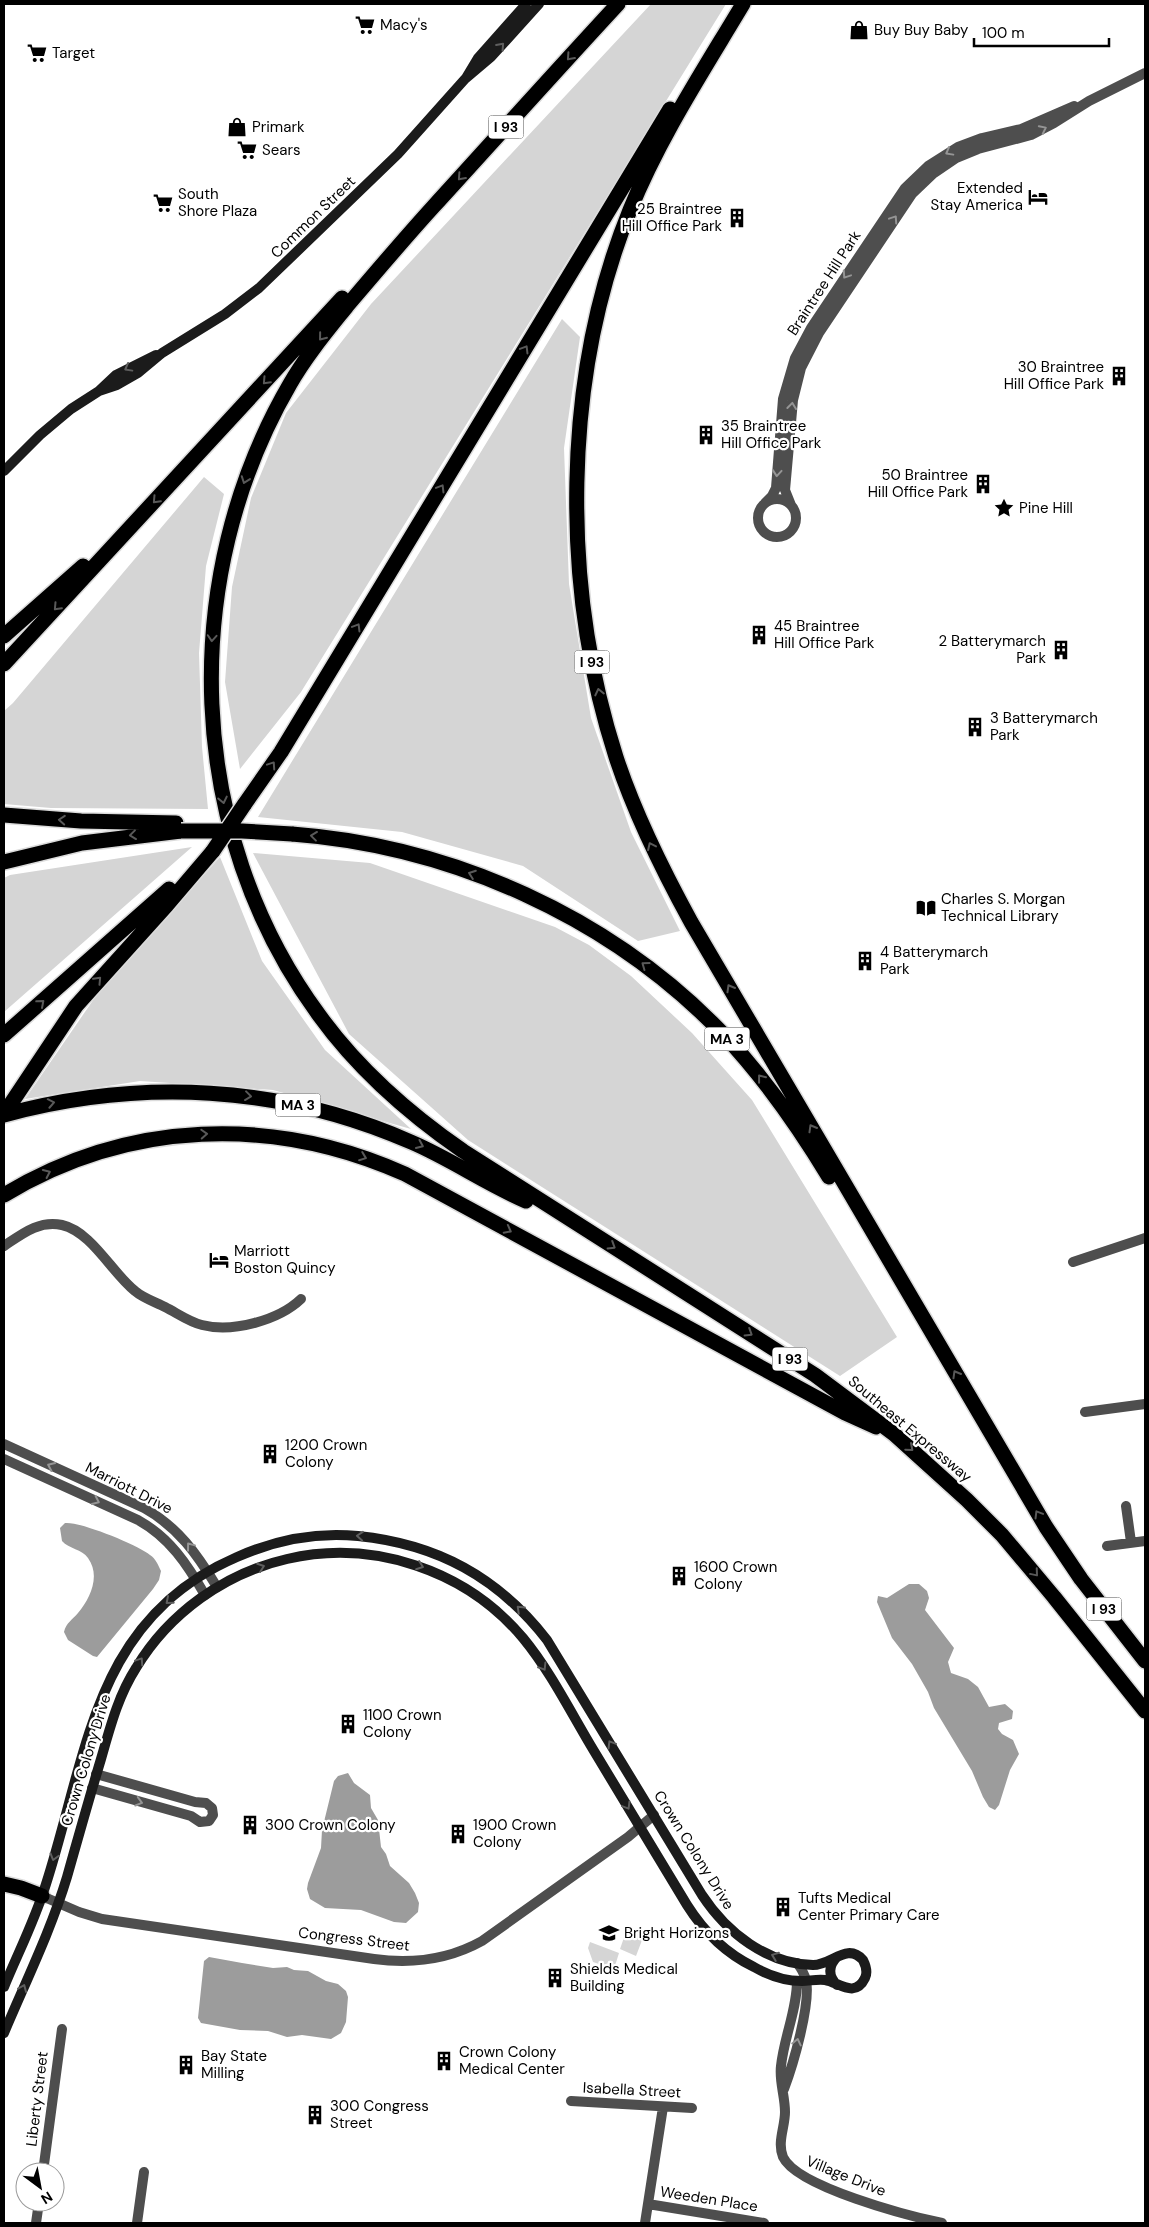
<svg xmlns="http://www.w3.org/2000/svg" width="1149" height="2227" viewBox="0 0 1149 2227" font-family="'DM Sans',sans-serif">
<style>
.green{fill:#d5d5d5}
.water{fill:#9c9c9c}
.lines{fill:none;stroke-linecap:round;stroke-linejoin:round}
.highway-casing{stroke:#dbdbdb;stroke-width:18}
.street{stroke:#4e4e4e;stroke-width:10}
.secondary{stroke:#1b1b1b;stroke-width:10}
.highway{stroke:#000;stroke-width:15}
.highway-bridge-casing{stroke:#dbdbdb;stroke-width:18;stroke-linecap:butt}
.highway-bridge{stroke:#000;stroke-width:15}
.oneway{stroke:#5f5f5f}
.oneway2{stroke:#595959}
.oneway3{stroke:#959595}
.labels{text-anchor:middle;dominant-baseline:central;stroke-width:4.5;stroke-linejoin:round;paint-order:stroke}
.shield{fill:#fff;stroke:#4c4c4c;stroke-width:1}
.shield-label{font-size:14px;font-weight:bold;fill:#000}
.poi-label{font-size:15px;fill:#000;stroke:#fff;text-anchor:start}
.street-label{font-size:15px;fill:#000;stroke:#fff}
</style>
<rect width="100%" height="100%" fill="#fff"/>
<path class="green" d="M651 4H726L301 692 240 769 225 682 232 587 251 498 286 413 371 304Z
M562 319 580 337 564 448 569 584 591 718 631 832 680 931 638 941 523 866 402 832 258 817Z
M204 477 224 494 206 566 199 653 202 747 208 809 51 808 4 804V711L13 703Z
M192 847 4 1012V878L10 875Z
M253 853 370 863 555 927 589 945 631 976 692 1033 752 1100 897 1337 840 1376 468 1140 349 1034Z
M220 857 262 961 325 1050 411 1129 273 1090 140 1081 25 1099 98 993Z
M628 1926 643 1931 644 1935 636 1956 620 1949Z
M590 1942 619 1953 614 1969 593 1962 588 1948Z"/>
<path class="water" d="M65 1523C79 1521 138 1545 150 1555 156 1559 158 1565 161 1571L159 1580 153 1589 97 1657 93 1656 68 1640 64 1632C66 1623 73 1619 78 1613 90 1599 101 1576 88 1558 82 1549 69 1549 62 1541L60 1528Z
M909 1584H919L927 1591 929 1598 925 1610 954 1648 948 1662 951 1673 968 1679 978 1687 989 1707 1005 1704 1013 1711 1012 1719 999 1723 998 1729 1002 1734 1013 1740 1019 1754 1010 1770 999 1805 995 1810 989 1807 983 1797 972 1771 934 1708 928 1692 912 1664 892 1638 877 1602 878 1596 887 1598Z
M348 1773 354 1783 370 1795 371 1808 378 1820 381 1847 386 1854 390 1866 409 1883 415 1893 419 1903 418 1912 406 1923 394 1922 361 1910 325 1908 310 1899 307 1889 308 1883 321 1848 322 1830 334 1781 338 1776Z
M209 1957 242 1963 273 1968 287 1967 294 1970 308 1971 326 1981 338 1984 346 1991 348 1997 346 2022 341 2033 331 2039 302 2035 287 2037 268 2031 240 2030 201 2023 198 2018 204 1961Z"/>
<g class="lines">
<defs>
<path id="highway" d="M618 4C556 71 495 139 433 207 403 240 375 273 347 306 327 331 306 356 290 384 177 578 185 833 319 1015 358 1069 408 1113 463 1151L815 1375 894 1434 967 1500 1002 1535 1054 1597 1145 1711
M743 4C703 71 659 138 630 210 562 378 561 586 616 757 635 815 662 869 691 922L1046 1527 1081 1579 1145 1661
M4 636 83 566
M4 664 342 298
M244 805 281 752 670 109
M4 815 81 821 176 823
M292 834C452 846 611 917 723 1034 764 1077 798 1126 829 1177
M4 862 82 843 181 831
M4 1035 169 889
M4 1114 76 1006 167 905 213 851
M4 1115C140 1078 282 1085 411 1142 451 1159 486 1184 526 1201
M4 1195C128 1120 273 1115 405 1174L845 1413 876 1427
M4 1884 21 1888 42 1896"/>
</defs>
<use href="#highway" class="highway-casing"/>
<path class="street" d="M758 518a19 19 0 1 1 38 0a19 19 0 1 1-38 0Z
M765 503 772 496 776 488 783 399 795 358 811 328 905 188 928 166 958 147 982 138 1021 129 1074 106
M791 505 785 490 793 400 801 368 819 333 912 194 934 173 956 158 978 149 1031 135 1054 123 1089 101 1145 73
M4 1246C22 1234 39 1220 62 1225 92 1232 112 1273 135 1291 143 1298 155 1302 165 1307 177 1313 189 1322 202 1325 233 1333 279 1320 301 1299
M1073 1262 1145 1238
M1085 1412 1145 1404
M4 1444 144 1508C178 1527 197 1554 217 1587
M4 1459 138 1520C170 1538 187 1564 205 1595
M1126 1506 1131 1542
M1107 1546 1145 1541
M92 1788 191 1816 200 1822 209 1821 213 1815 212 1808 206 1803 195 1802 96 1774
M42 1896 79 1912 102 1919 374 1959C411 1964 448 1960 482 1941L628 1837 654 1815
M797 1981C797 2010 784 2037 781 2066 779 2081 785 2096 785 2112 785 2127 777 2142 783 2157 797 2187 909 2216 942 2223
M784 2089C793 2065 811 2004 806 1980 804 1973 801 1968 797 1963
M571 2101 692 2108
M43 2172 62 2029
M648 2204 764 2223
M36 2223 39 2202
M137 2223 144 2172
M645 2223 663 2107"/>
<path class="secondary" d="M466 78 478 58 526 4
M99 391 116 375 156 355
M4 471 40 435 71 409 99 391 117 385 138 373 162 353 225 314 259 288 398 154 465 79 491 57 539 4
M837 1985C828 1976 828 1966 837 1957
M4 1987C18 1953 35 1920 46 1884 88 1754 93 1619 237 1557 275 1540 317 1532 358 1536 437 1544 498 1577 547 1640L702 1895C727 1933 767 1964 813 1965 832 1965 847 1942 863 1960 866 1966 868 1972 865 1978 855 1999 838 1982 825 1980 817 1979 809 1981 802 1981 785 1981 768 1975 754 1967 725 1953 704 1932 687 1905 656 1853 625 1802 594 1751 571 1713 551 1672 523 1638 466 1570 373 1539 287 1559 225 1573 169 1613 136 1668 118 1696 110 1728 101 1759 89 1799 78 1838 67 1877 51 1930 26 1981 4 2033"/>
<use href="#highway" class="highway"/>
<defs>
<path id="highway-bridge" d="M181 831H242L292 834
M213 851 244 805"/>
</defs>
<use href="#highway-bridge" class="highway-bridge-casing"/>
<use href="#highway-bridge" class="highway-bridge"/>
</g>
<defs><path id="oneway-chevron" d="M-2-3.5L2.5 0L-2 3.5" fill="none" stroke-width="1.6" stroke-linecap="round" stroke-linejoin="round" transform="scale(1.25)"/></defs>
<g class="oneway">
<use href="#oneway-chevron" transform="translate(501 46) rotate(-48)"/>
<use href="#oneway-chevron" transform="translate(128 368) rotate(151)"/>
<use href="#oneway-chevron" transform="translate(360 1536) rotate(-175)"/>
<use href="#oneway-chevron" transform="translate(420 1566) rotate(20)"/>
<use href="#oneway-chevron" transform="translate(261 1567) rotate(-20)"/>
<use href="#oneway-chevron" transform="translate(169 1601) rotate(139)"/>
<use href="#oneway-chevron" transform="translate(520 1609) rotate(-136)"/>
<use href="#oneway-chevron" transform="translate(140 1661) rotate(-56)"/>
<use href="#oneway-chevron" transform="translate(543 1667) rotate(58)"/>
<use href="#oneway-chevron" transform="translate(611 1744) rotate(-121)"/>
<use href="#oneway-chevron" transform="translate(627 1806) rotate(59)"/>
<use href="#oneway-chevron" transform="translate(54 1857) rotate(106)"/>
<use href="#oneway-chevron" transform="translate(775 1956) rotate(-159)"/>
<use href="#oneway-chevron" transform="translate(23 1988) rotate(-67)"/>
</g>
<g class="oneway2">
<use href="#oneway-chevron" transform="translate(570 57) rotate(132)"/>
<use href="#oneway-chevron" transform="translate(461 177) rotate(132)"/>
<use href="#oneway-chevron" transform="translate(322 337) rotate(129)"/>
<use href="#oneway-chevron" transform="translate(525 349) rotate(-59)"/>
<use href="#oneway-chevron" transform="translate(266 381) rotate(133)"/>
<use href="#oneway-chevron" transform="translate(245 480) rotate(110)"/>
<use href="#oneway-chevron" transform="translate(441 488) rotate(-59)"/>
<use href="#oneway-chevron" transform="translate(156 500) rotate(133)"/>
<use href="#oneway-chevron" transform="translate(57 607) rotate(133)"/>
<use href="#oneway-chevron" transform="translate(357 627) rotate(-59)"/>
<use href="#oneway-chevron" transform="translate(212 638) rotate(94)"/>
<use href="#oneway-chevron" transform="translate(599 692) rotate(-103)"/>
<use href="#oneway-chevron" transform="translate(272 765) rotate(-56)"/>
<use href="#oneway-chevron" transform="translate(223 800) rotate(78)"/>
<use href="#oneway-chevron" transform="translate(62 820) rotate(-176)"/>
<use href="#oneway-chevron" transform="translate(133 835) rotate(173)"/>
<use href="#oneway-chevron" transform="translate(314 836) rotate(-173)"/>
<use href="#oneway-chevron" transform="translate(651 846) rotate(-115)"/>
<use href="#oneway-chevron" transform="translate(472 874) rotate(-160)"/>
<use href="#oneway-chevron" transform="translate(645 965) rotate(-144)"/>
<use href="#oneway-chevron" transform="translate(98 980) rotate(-47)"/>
<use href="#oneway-chevron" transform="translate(730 988) rotate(-120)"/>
<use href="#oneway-chevron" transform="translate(41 1003) rotate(-41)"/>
<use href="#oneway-chevron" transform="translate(761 1078) rotate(-128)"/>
<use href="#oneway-chevron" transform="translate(248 1096) rotate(7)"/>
<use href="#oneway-chevron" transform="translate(51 1103) rotate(-11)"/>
<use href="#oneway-chevron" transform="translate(812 1128) rotate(-120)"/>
<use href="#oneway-chevron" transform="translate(204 1134) rotate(-3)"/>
<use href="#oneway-chevron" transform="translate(420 1145) rotate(24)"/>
<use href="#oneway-chevron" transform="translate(363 1157) rotate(21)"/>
<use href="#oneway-chevron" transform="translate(47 1173) rotate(-25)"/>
<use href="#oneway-chevron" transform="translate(508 1230) rotate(28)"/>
<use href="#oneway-chevron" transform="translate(612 1246) rotate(32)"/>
<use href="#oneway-chevron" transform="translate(749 1333) rotate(32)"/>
<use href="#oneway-chevron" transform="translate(956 1374) rotate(-120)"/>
<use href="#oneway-chevron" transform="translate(910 1448) rotate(41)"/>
<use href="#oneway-chevron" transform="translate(1038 1514) rotate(-121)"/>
<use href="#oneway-chevron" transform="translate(1035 1573) rotate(50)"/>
</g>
<g class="oneway3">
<use href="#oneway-chevron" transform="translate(1043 129) rotate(-26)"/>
<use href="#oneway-chevron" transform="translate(949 152) rotate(151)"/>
<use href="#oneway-chevron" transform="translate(894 219) rotate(-56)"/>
<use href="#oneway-chevron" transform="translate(846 275) rotate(124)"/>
<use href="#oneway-chevron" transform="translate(792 406) rotate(-83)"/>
<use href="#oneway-chevron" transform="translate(777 473) rotate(95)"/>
<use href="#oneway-chevron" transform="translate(51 1466) rotate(-155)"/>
<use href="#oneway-chevron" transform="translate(96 1501) rotate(25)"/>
<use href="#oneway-chevron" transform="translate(190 1546) rotate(-127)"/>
<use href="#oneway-chevron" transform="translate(139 1802) rotate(16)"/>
<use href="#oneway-chevron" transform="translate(797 2042) rotate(-77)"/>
</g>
<defs>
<symbol id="supermarket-bare" viewBox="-9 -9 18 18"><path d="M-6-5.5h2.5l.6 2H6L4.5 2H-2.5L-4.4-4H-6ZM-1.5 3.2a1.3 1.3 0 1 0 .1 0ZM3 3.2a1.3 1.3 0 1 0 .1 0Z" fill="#000" stroke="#fff" stroke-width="2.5" paint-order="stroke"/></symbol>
<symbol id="shop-bare" viewBox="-9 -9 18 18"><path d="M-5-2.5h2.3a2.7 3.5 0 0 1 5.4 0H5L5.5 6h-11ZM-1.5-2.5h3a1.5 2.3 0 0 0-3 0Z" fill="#000" stroke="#fff" stroke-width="2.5" paint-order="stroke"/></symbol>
<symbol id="hotel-bare" viewBox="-9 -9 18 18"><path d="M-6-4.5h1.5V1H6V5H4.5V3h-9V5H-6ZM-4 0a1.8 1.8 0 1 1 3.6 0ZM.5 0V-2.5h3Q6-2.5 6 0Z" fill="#000" stroke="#fff" stroke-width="2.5" paint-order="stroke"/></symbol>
<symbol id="building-bare" viewBox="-9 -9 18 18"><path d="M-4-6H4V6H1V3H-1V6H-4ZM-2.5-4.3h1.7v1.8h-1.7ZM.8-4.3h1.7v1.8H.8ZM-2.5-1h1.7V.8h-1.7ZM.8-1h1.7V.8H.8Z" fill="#000" stroke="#fff" stroke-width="2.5" paint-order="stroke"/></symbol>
<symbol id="sight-bare" viewBox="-9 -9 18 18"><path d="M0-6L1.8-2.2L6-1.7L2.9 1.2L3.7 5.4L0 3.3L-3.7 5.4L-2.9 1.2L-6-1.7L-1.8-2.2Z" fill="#000" stroke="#fff" stroke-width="2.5" paint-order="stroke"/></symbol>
<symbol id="library-bare" viewBox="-9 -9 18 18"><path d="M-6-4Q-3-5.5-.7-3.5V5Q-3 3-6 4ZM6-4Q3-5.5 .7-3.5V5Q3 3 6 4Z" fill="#000" stroke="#fff" stroke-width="2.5" paint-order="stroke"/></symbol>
<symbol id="school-bare" viewBox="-9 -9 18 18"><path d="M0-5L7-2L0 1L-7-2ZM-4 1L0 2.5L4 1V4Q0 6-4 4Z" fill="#000" stroke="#fff" stroke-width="2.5" paint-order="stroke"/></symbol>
</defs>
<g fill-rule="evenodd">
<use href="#supermarket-bare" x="351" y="11" width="28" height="28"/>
<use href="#shop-bare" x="845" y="16" width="28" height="28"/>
<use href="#supermarket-bare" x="23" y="39" width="28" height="28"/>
<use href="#shop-bare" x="223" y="113" width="28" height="28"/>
<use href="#supermarket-bare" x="233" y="136" width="28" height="28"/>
<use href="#hotel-bare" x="1024" y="183" width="28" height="28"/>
<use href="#supermarket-bare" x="149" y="189" width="28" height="28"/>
<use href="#building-bare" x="723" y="204" width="28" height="28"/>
<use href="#building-bare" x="1105" y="362" width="28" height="28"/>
<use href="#building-bare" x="692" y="421" width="28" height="28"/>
<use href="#building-bare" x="969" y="470" width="28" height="28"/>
<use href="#sight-bare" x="990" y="494" width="28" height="28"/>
<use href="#building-bare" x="745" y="621" width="28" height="28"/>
<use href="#building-bare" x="1047" y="636" width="28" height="28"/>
<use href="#building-bare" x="961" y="713" width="28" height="28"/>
<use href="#library-bare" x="912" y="894" width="28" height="28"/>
<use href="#building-bare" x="851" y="947" width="28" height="28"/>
<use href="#hotel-bare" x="205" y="1246" width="28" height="28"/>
<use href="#building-bare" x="256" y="1440" width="28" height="28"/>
<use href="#building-bare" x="665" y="1562" width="28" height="28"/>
<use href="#building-bare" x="334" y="1710" width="28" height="28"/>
<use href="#building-bare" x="236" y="1811" width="28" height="28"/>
<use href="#building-bare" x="444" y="1820" width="28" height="28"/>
<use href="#building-bare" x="769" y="1893" width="28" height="28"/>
<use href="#school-bare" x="595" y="1919" width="28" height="28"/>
<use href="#building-bare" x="541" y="1964" width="28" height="28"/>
<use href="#building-bare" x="430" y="2047" width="28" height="28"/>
<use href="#building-bare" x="172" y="2051" width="28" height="28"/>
<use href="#building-bare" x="301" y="2101" width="28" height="28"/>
</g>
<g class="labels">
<g class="shield">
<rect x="488.5" y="115.5" width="35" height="23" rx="4"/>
<rect x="574.5" y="650.5" width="35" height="23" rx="4"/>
<rect x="704.5" y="1027.5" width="45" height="23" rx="4"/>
<rect x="275.5" y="1093.5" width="45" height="23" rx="4"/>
<rect x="772.5" y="1347.5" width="35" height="23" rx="4"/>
<rect x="1086.5" y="1597.5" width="35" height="23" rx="4"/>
</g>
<g class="shield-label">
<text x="506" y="127">I 93</text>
<text x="592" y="662">I 93</text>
<text x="727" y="1039">MA 3</text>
<text x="298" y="1105">MA 3</text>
<text x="790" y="1359">I 93</text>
<text x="1104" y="1609">I 93</text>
</g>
<g class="poi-label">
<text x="380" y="25">Macy's</text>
<text x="874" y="30">Buy Buy Baby</text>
<text x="52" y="53">Target</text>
<text x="252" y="127">Primark</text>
<text x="262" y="150">Sears</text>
<text x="1023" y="188" text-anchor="end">Extended<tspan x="1023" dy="17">Stay America</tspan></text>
<text x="178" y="194">South<tspan x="178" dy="17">Shore Plaza</tspan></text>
<text x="722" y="209" text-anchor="end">25 Braintree<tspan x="722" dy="17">Hill Office Park</tspan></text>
<text x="1104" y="367" text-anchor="end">30 Braintree<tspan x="1104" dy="17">Hill Office Park</tspan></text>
<text x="721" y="426">35 Braintree<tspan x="721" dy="17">Hill Office Park</tspan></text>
<text x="968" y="475" text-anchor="end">50 Braintree<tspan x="968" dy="17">Hill Office Park</tspan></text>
<text x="1019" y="508">Pine Hill</text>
<text x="774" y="626">45 Braintree<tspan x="774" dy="17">Hill Office Park</tspan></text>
<text x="1046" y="641" text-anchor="end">2 Batterymarch<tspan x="1046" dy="17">Park</tspan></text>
<text x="990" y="718">3 Batterymarch<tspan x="990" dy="17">Park</tspan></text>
<text x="941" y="899">Charles S. Morgan<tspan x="941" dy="17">Technical Library</tspan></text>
<text x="880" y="952">4 Batterymarch<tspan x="880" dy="17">Park</tspan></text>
<text x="234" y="1251">Marriott<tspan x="234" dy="17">Boston Quincy</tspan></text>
<text x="285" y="1445">1200 Crown<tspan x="285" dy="17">Colony</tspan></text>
<text x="694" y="1567">1600 Crown<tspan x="694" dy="17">Colony</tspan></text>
<text x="363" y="1715">1100 Crown<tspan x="363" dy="17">Colony</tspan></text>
<text x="265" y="1825">300 Crown Colony</text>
<text x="473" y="1825">1900 Crown<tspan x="473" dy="17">Colony</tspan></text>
<text x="798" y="1898">Tufts Medical<tspan x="798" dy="17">Center Primary Care</tspan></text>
<text x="624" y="1933">Bright Horizons</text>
<text x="570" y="1969">Shields Medical<tspan x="570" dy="17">Building</tspan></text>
<text x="459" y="2052">Crown Colony<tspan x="459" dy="17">Medical Center</tspan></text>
<text x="201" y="2056">Bay State<tspan x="201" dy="17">Milling</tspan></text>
<text x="330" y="2106">300 Congress<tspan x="330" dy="17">Street</tspan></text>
</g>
<g class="street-label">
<text transform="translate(313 217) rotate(-44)">Common Street</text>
<text transform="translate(824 283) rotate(-57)">Braintree Hill Park</text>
<text transform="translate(910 1429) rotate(40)">Southeast Expressway</text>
<text transform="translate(129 1488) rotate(27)">Marriott Drive</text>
<text transform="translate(86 1760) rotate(-73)">Crown Colony Drive</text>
<text transform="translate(694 1850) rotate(58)">Crown Colony Drive</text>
<text transform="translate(354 1939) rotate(7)">Congress Street</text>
<text transform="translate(632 2090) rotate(3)">Isabella Street</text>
<text transform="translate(37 2099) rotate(-83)">Liberty Street</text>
<text transform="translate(846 2176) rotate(22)">Village Drive</text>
<text transform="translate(709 2199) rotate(9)">Weeden Place</text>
</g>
</g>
<rect width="1149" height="2227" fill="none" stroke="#000000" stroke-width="10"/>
<g transform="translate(40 2187) rotate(148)"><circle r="24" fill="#ffffff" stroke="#999999"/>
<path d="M0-4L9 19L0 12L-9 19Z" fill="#000000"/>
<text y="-8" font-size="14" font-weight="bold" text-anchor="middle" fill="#000000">N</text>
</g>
<path d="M974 38v8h135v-8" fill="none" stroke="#000000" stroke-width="2.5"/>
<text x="982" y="38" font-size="15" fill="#000000" stroke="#ffffff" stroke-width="4" paint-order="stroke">100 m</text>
</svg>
